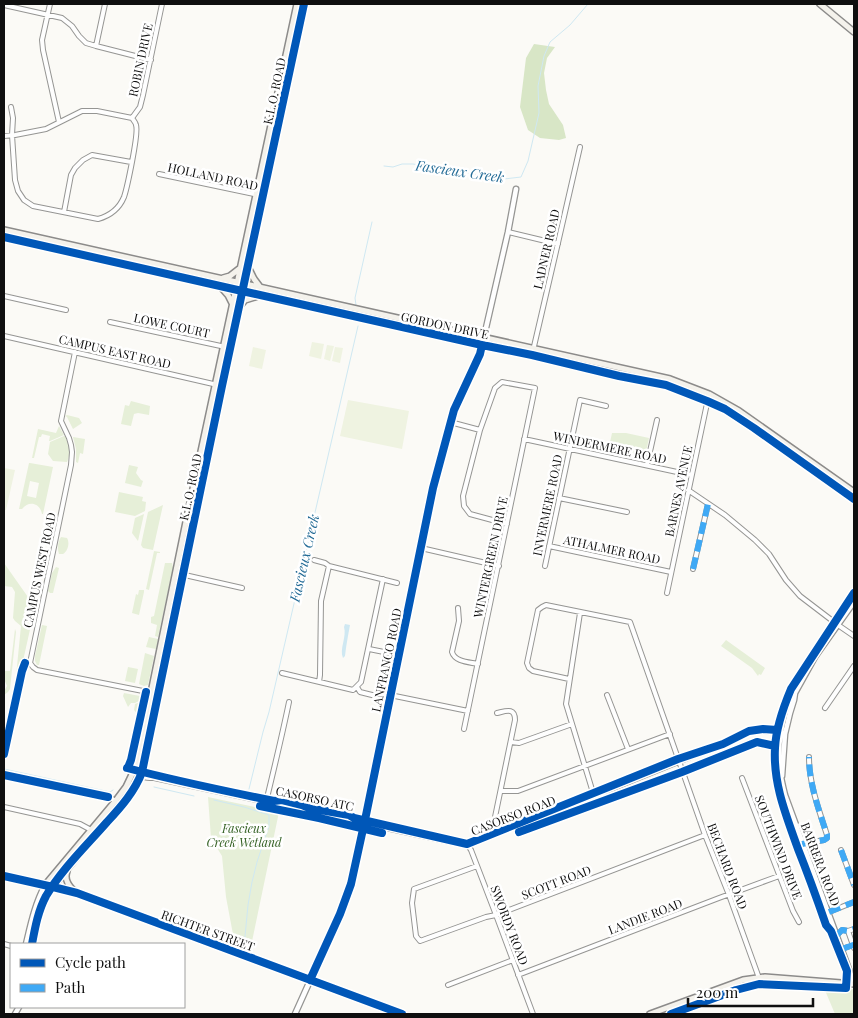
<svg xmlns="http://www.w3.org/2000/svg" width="858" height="1018" viewBox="0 0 858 1018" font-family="'Playfair Display',serif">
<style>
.green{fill:#e6efd8;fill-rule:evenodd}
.forest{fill:#d8e6c6}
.pitch{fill:#eff3e1}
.water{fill:#cfe8f2}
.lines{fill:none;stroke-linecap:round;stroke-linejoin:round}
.stream{stroke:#cfe8f2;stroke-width:1}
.minor-casing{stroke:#959593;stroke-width:6}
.tertiary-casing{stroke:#959593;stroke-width:7}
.secondary-casing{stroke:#8c8b8a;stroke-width:8}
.minor{stroke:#fefefe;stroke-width:4}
.tertiary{stroke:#fefefe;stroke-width:4.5}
.secondary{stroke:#f4f2ec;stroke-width:5}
.quiet{stroke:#3fa9f5;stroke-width:6;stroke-dasharray:12 6;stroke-linecap:butt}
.cycleway-casing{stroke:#fff;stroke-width:11}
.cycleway{stroke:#0057b8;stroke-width:8}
.labels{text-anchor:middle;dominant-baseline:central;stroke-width:5;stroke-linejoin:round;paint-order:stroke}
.street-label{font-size:12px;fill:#0f0f0f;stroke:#fff}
.park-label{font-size:12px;font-style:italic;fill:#356225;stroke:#fff}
.water-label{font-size:14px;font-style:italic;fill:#236b96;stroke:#fff}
</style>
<rect width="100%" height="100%" fill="#fbfaf6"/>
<path class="green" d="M131 401 150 406 149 415 138 413 134 414 131 426 121 424 125 405 129 406Z
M67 415 79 418 82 423 73 429 67 417 65 416Z
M59 426 64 435 50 441H49L50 436 42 434 41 437H39L34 458H32L38 429 56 433Z
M612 433H626L649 438 645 457 641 459 608 452Z
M64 436H66C70 445 71 453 67 462L53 461 48 454 50 442Z
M73 437 85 439 83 454 80 453 78 463 76 462V449Z
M29 463H30L53 467 43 514H42C40 503 29 500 22 509H19ZM30 481 39 483 36 498 27 496Z
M129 465 138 467 136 473 141 480 143 481 141 487 125 483Z
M119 492 143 497 142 501 146 502 145 511 135 516 115 512Z
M163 505 153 550 143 548 141 545 148 512Z
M144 514 138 541 132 533 135 518Z
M61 537 67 538C70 543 68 551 63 554H59C57 548 58 542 61 537Z
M154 551 160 552V553H157L149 590 146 589Z
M4 563 35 607 13 706 21 626 15 621 13 618 15 592 12 587 4 586Z
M165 563H172L173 568 158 637 155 636 157 625 151 623V617L154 616Z
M56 567 59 568 53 593H50L48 591 52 573Z
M139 590H144V592L139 615 132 613 136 594 138 595Z
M42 625 47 626 39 665H37L35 661V656Z
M15 629 16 632 10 689 8 692 4 695V691L7 686 4 679V671H10Z
M149 637 158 639 156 649 146 647Z
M726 640 765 668 761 675 759 674 758 676 752 668 721 646Z
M145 653 154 656 148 685 144 686 139 684Z
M128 667 138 669 135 683 125 681Z
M124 693 140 696 139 701 135 703H131L128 707 123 696Z
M142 696 144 700 140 717 134 710 135 704 140 702Z
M208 797 279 812 250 951 235 945 226 897 222 856 211 838Z
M824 988 854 989V1014H835Z"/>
<path class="forest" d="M534 44 555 47 547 58 544 73 546 90 549 104 563 125 566 138 559 140 540 138 528 130 520 107 526 58Z"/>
<path class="pitch" d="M312 342 318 343V345V343L324 344 321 359 309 356Z
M327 345 334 346 330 361 324 359Z
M253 347 266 350 262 369 249 366Z
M335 347 343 348 340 363 332 361Z
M348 400 409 411 402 449 340 436Z
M4 468 15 470 6 510H4Z"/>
<path class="water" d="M345 624 350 625C348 636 346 646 345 656L343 658C339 649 347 637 344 627Z"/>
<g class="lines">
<path class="stream" d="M384 166 393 167 402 164H413L504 179 521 177 528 161 539 113 538 86 544 56 550 42 570 25 588 4
M356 305 355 298 372 222
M4 769 110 792 113 790
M154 787 194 796
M249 789 263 732 269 712 358 326
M214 800 244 807 269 815V826L257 862 252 882 248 905 244 947"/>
<defs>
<path id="minor" d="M50 4 42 40 43 50 59 122
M4 5 62 18 72 26 79 36 86 43 96 46 151 60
M96 46 105 4
M132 118 140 107 143 95 162 4
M4 136 15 135 46 129 82 111H97L132 118C134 121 136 123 136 125 139 133 127 188 124 197 119 209 109 216 98 219L33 206 24 200 18 191 15 180 12 135 13 118 11 107
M159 174 263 196
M64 212 71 175 75 168 83 160 92 155 131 162
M508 232 558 244
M4 296 66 310
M110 322 230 348
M4 336 222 386
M75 352 61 421 69 438 71 445 72 452 71 465 30 663 33 667 37 670 158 694
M532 355 555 256 580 147
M450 422 480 430
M524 439 691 475
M647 465 657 420
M688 490 725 515 755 540 769 554 786 580 800 596 838 625 854 636
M559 498 627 512
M549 546 671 572
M421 548 499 566
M314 560 325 563 329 566 397 583
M545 566 580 400 606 406
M693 569 708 504
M176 573 242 588
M667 593 709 394
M458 608 459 621 452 652C455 662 469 662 478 664
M580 613 566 704 594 796
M369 649 399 655
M282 673 353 690 361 682 383 579
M569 679 533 671 529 668 527 663 538 610 542 607 546 605 630 622 705 835 729 895 759 978
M319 682 320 675 321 601 329 566
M357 687 360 692 380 697
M390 695 468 711
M607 695 628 749
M825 708 854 666
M464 729 535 388 502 382 495 388 480 430 463 496 464 506 470 514 507 524
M511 742 519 743 572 724
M135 769C138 778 146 778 154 778L455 843 467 844 594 796 723 744 749 732 763 731 783 733
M4 775 108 797 116 801
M742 778 793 911 799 922
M501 791H518L670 734
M266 802C274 769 282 736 289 702
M4 807 80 824 93 831
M493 834 495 817 515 720C515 707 506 711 497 713
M467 844 471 850 496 915 533 1014
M802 844 824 840 827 838V835C819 810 809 784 809 757
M841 850 854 885
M477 866 414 889 412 903 416 936 420 941 486 917 496 915 705 835
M829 912 854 902
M848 931 854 948
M837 935 842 930 848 931 854 929
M4 944 11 946
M842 949 853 945
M518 975 719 898 779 876
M448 985 513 960"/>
<path id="tertiary" d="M854 602 815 657 795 693C781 709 777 751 780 771 781 779 783 787 785 795L854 983
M782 776 785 734 790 713 794 700 795 693
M26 944C31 923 35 904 45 885
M32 944C37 922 40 905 53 887
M15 1014 19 1007
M295 1014 340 914 351 884 365 820 433 488 454 410 480 354 508 232 516 189"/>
<path id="secondary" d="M820 4 854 32
M4 230 670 379 709 394 739 411 854 492
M4 237 242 291 482 345 532 355 619 376 666 385 707 401 725 409 754 428 854 499
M248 267 254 279 260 287
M223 278 230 276 239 269
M221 287 228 295 232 303
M240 306 245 300 258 296
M67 871C64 879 68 885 74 891
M4 876 53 887 77 893 402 1014
M45 885 117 799 126 787 136 766 188 512 297 4
M53 887C67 868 83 850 98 832 114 814 134 795 142 772L222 386 304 4
M650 1014 743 980 765 977 854 984"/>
</defs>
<use href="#minor" class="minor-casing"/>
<use href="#tertiary" class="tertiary-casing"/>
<use href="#secondary" class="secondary-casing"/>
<use href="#minor" class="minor"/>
<use href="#tertiary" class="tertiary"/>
<use href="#secondary" class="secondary"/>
<path class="quiet" d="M693 569 708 504
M802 844 824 840 827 838V835C819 810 809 784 809 757
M841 850 854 885
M829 912 854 902
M837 935 842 930 848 931 854 929
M842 949 853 945 854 948"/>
<defs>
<path id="cycleway" d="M4 237 242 291 482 345 532 355 619 376 666 385 707 401 725 409 754 428 854 499
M4 754 22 671 25 663
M129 765 131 760 146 692
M127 768C176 781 225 791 274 801L282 800 302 805 309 808 349 815 354 818 467 844 678 759 723 744 749 731 763 729 777 730
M4 775 108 797
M260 806 319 818 382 833
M519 832 682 772 757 742 775 746
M4 876 53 887 77 893 402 1014
M32 944C35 928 38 911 46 896 62 869 86 846 107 822 121 807 135 791 142 772L222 386 304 4
M310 980 340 914 351 884 365 820 433 488 454 410 480 354 482 345
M671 1014 736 990 759 984 846 988 847 971 831 931 826 925C817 899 808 874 798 849 786 815 773 784 775 748 776 727 783 708 791 689L854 593"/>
</defs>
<use href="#cycleway" class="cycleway-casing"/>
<use href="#cycleway" class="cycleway"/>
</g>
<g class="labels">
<g class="street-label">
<text transform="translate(140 60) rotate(-78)">ROBIN DRIVE</text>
<text transform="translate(274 91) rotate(-78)">K.L.O. ROAD</text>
<text transform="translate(213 176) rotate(12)">HOLLAND ROAD</text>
<text transform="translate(546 249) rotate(-77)">LADNER ROAD</text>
<text transform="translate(172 325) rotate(12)">LOWE COURT</text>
<text transform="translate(445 325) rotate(12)">GORDON DRIVE</text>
<text transform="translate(115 351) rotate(13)">CAMPUS EAST ROAD</text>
<text transform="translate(610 447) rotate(12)">WINDERMERE ROAD</text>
<text transform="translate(190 487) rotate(-78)">K.L.O. ROAD</text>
<text transform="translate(678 491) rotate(-78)">BARNES AVENUE</text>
<text transform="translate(547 505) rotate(-78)">INVERMERE ROAD</text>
<text transform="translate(612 549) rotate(12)">ATHALMER ROAD</text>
<text transform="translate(490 557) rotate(-78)">WINTERGREEN DRIVE</text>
<text transform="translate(39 570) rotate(-78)">CAMPUS WEST ROAD</text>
<text transform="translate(386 660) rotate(-78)">LANFRANCO ROAD</text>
<text transform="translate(315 798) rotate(12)">CASORSO ATC</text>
<text transform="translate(513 815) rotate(-21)">CASORSO ROAD</text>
<text transform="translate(779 847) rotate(69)">SOUTHWIND DRIVE</text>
<text transform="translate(821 864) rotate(69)">BARRERA ROAD</text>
<text transform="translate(728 866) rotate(69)">BECHARD ROAD</text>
<text transform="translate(556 882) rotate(-21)">SCOTT ROAD</text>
<text transform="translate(645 916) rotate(-21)">LANDIE ROAD</text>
<text transform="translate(510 925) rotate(69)">SWORDY ROAD</text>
<text transform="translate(208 930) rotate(20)">RICHTER STREET</text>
</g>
<g class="park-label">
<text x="244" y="828">Fascieux<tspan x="244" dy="14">Creek Wetland</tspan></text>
</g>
<g class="water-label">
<text transform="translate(460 171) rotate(8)">Fascieux Creek</text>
<text transform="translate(304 558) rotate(-77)">Fascieux Creek</text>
</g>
</g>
<rect width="858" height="1018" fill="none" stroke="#0f0f0f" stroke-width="10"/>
<rect x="10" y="943" width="175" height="65" fill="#ffffff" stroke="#9f9f9f"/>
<rect x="20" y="959" width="25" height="8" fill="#0057b8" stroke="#9f9f9f"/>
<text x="55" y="968" font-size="15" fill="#0f0f0f">Cycle path</text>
<rect x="20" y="984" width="25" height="8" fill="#3fa9f5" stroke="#9f9f9f"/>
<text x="55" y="993" font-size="15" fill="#0f0f0f">Path</text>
<path d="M688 998v8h125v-8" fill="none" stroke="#0f0f0f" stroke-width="2.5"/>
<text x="696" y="998" font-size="15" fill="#0f0f0f" stroke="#ffffff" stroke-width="4" paint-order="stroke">200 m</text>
</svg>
